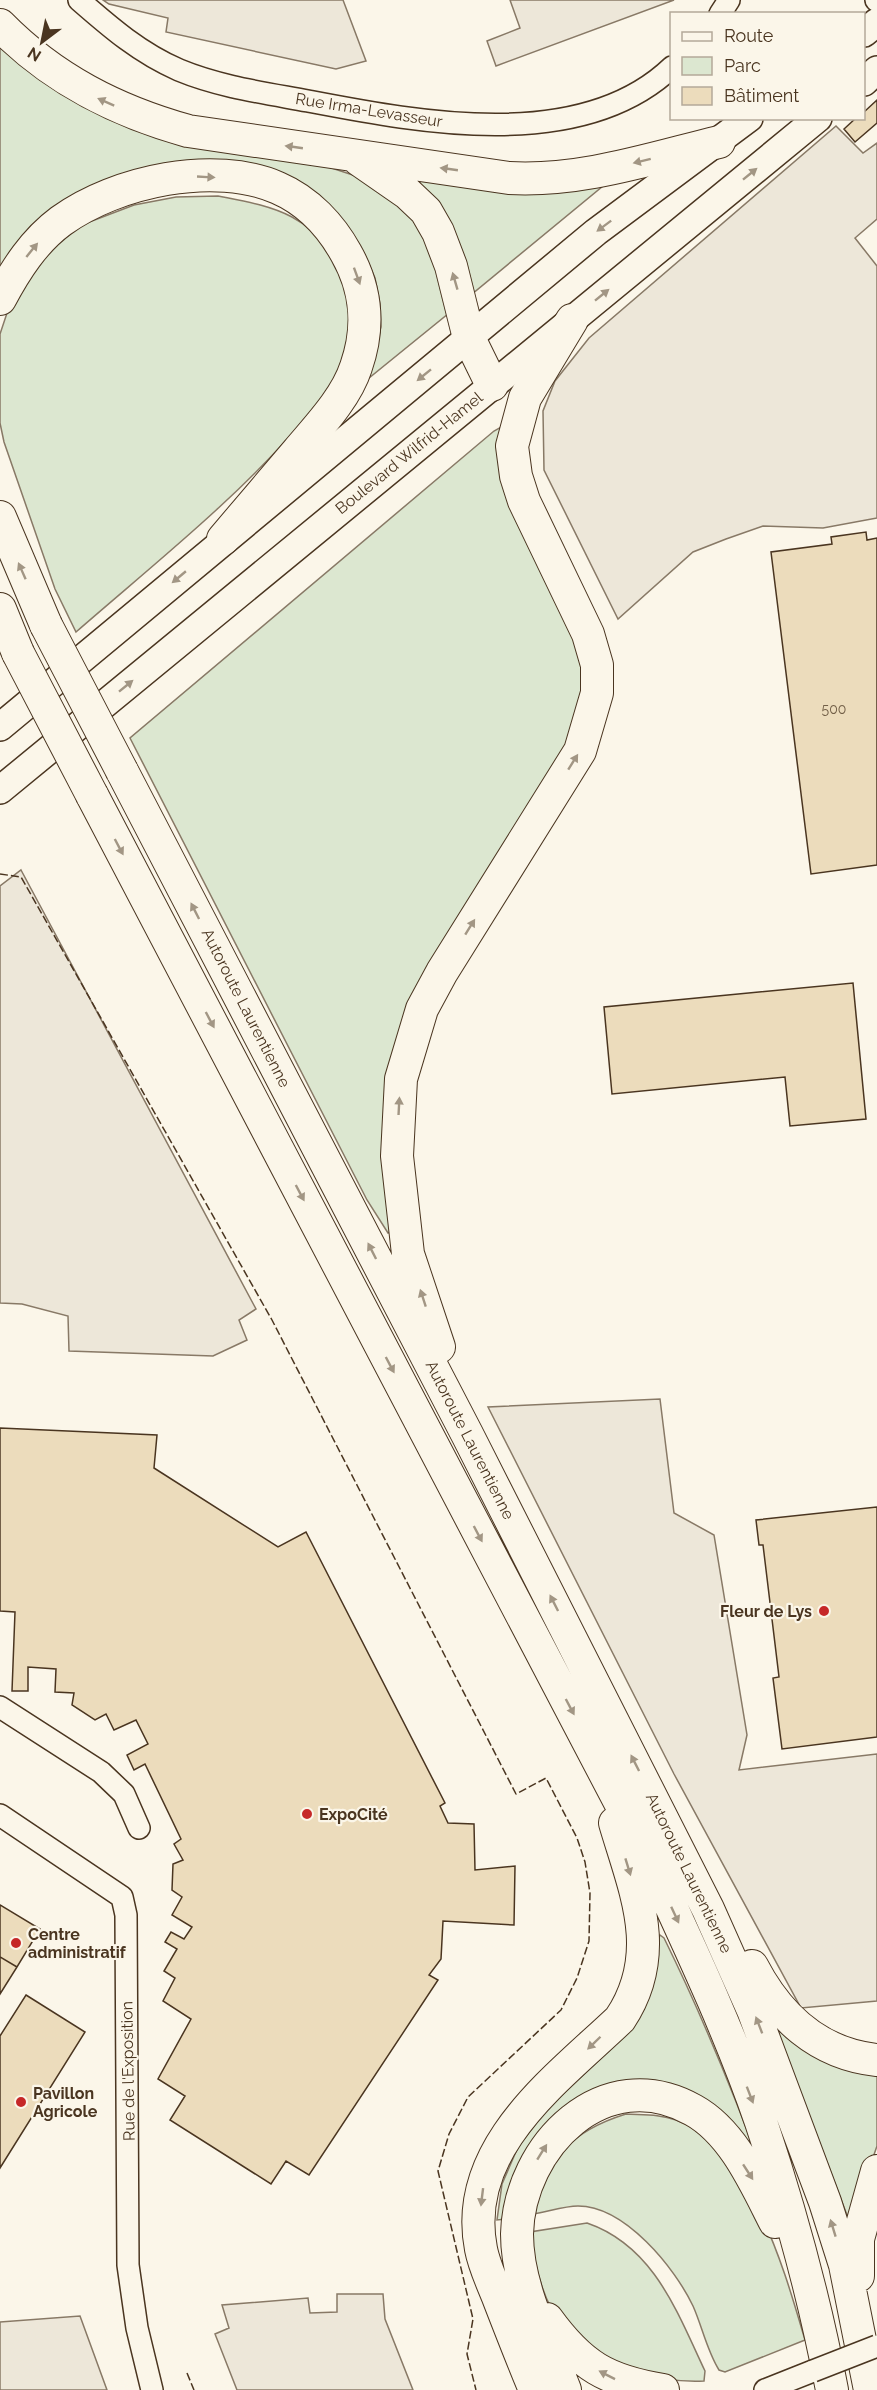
<svg xmlns="http://www.w3.org/2000/svg" width="877" height="2390" viewBox="0 0 877 2390" font-family="Raleway,sans-serif">
<style>
.green{fill:#dce7d0;stroke:#887966;stroke-width:1.5}
.parking{fill:#ede7d9;stroke:#887966;stroke-width:1.5}
.building{fill:#ecdcbc;stroke:#4a3520;stroke-width:1.5}
.lines{fill:none;stroke-linecap:round;stroke-linejoin:round}
.minor-casing{stroke:#4a3520;stroke-width:24}
.major-casing{stroke:#4a3520;stroke-width:30}
.highway-casing{stroke:#4a3520;stroke-width:34}
.minor{stroke:#fbf6e9;stroke-width:21}
.major{stroke:#fbf6e9;stroke-width:27}
.highway{stroke:#fbf6e9;stroke-width:32}
.minor-bridge-casing{stroke:#4a3520;stroke-width:24;stroke-linecap:butt}
.highway-bridge-casing{stroke:#4a3520;stroke-width:34;stroke-linecap:butt}
.minor-bridge{stroke:#fbf6e9;stroke-width:21}
.highway-bridge{stroke:#fbf6e9;stroke-width:32}
.fence{stroke:#4a3520;stroke-width:1.5;stroke-dasharray:8 3;stroke-linecap:butt}
.oneway{fill:#a29684}
.poi-dot{fill:#c62828;stroke:#fbf6e9;stroke-width:2}
.labels{text-anchor:middle;dominant-baseline:central;stroke-width:4.5;stroke-linejoin:round;paint-order:stroke}
.number-label{font-size:14px;fill:#725f47}
.street-label{font-size:16px;fill:#4a3520;stroke:#fbf6e9}
.poi-label{font-size:16px;font-weight:bold;fill:#4a3520;stroke:#fbf6e9;text-anchor:start}
</style>
<rect width="100%" height="100%" fill="#fbf6e9"/>
<path class="green" d="M0 39 36 71 368 180 418 215 454 309 369 378 367 376 381 327 380 304 375 278 364 253 334 214 170 167 0 275Z
M410 176 532 194 603 186 472 294Z
M218 196C243 201 269 205 292 217 348 247 364 321 341 376 334 391 316 406 306 418 238 498 154 564 76 632L55 589 4 442 0 423V334L9 307 53 245 84 224 134 205 176 197Z
M510 422 571 611 585 671 576 731 432 970 395 1230 388 1233 367 1200 130 738 494 431Z
M660 1935 664 1938C704 2019 737 2101 768 2186L739 2139 603 2091 506 2219 497 2220 502 2184 518 2147 546 2110 617 2043Z
M770 2013 877 2069V2146L853 2215H847Z
M626 2114C644 2115 660 2114 676 2120 751 2148 785 2272 805 2340L725 2372 719 2370C707 2351 702 2326 693 2306 675 2268 625 2206 578 2206 564 2206 547 2212 533 2214 546 2158 571 2131 626 2114Z
M587 2223C654 2246 677 2312 705 2371L704 2381C651 2383 601 2367 564 2327 543 2304 534 2262 530 2232Z"/>
<path class="parking" d="M103 0H343L366 61 336 69 166 32 168 18 109 4Z
M510 0H674L496 66 487 41 520 28Z
M836 126 863 153 877 143V219L855 238 877 266V518L823 528 763 526 726 539 693 552 618 619 544 470 543 411 555 381 589 338Z
M21 870 256 1309 239 1320 247 1340 213 1356 69 1351 68 1316 22 1304 0 1303V886Z
M660 1399 674 1513 714 1535 747 1735 739 1770 877 1754V2001L801 2008 674 1774 488 1407Z
M337 2294H383L385 2319 413 2390H237L215 2334 229 2328 222 2305 308 2298 310 2313 337 2312Z
M80 2316 107 2390H0V2322Z"/>
<path class="building" d="M877 100V123L855 142 844 129 856 118H864V112Z
M866 532 867 540 877 538V865L811 874 771 552 832 544 831 537Z
M853 983 866 1119 790 1126 785 1077 612 1094 604 1007Z
M0 1428 157 1435 154 1468 278 1547 306 1532 445 1803 440 1806 448 1823 474 1824 475 1870 515 1866 514 1925 443 1921 441 1959 429 1975 438 1980 309 2175 286 2161 271 2184 170 2120 185 2096 158 2079 191 2019 163 2001 175 1978 164 1971 177 1949 165 1942 171 1932 184 1939 192 1927 172 1915 182 1897 172 1890 173 1864 183 1860 174 1844 181 1839 145 1764 134 1770 127 1755 148 1744 136 1720 114 1730 106 1714 95 1720 72 1705 74 1693 55 1692 56 1669 28 1667V1691H12L15 1612 0 1611Z
M877 1507V1737L782 1749 773 1678 779 1677 763 1545H759L756 1520Z
M0 1905 40 1929 17 1967 0 1957Z
M0 1957 17 1967 0 1994Z
M26 1995 85 2032 0 2168V2036Z"/>
<g class="lines">
<defs>
<path id="minor" d="M79 0C111 28 140 53 179 70 220 87 265 93 308 101 418 122 581 154 672 67
M876 0 877 1
M720 14 729 0
M0 1707 101 1772 124 1794 139 1828
M0 1815 122 1897 126 1915 128 2265 137 2328 152 2390
M765 2390 813 2371"/>
<path id="major" d="M864 33 877 22
M864 82 877 70
M0 727 596 232 749 118
M0 790 818 118"/>
<path id="highway" d="M0 25C53 79 116 111 188 131L509 178C581 182 649 159 719 142
M358 159 407 193 426 211 438 232 451 266 469 338 492 385
M0 299C16 269 34 241 61 221 116 181 215 160 278 188 308 201 331 226 346 253 367 290 370 327 356 367 346 398 318 427 297 452 272 481 248 510 223 539
M0 517 46 625
M0 609 18 653
M122 771 467 1434 708 1909 753 2010 825 2202 845 2265 870 2390
M92 795 645 1850C686 1939 729 2029 761 2122 790 2209 815 2300 832 2390
M439 1347 408 1254 397 1156 401 1079 422 1009 442 972 580 751 597 693V665L588 634 524 501 516 476 512 446 525 398 572 320
M752 1966C778 2016 818 2054 877 2060
M858 2276V2239L877 2171
M547 2319C581 2366 607 2381 663 2390
M535 2390C522 2359 510 2328 498 2297 492 2282 484 2265 481 2249 461 2148 556 2080 620 2019 664 1953 635 1891 615 1823
M565 2390C546 2341 517 2288 517 2234 519 2146 604 2060 693 2110 733 2132 755 2183 775 2222"/>
</defs>
<use href="#minor" class="minor-casing"/>
<use href="#major" class="major-casing"/>
<use href="#highway" class="highway-casing"/>
<use href="#minor" class="minor"/>
<use href="#major" class="major"/>
<use href="#highway" class="highway"/>
<defs>
<path id="minor-bridge" d="M813 2371 877 2346"/>
<path id="highway-bridge" d="M46 625 122 771
M18 653 92 795"/>
</defs>
<use href="#minor-bridge" class="minor-bridge-casing"/>
<use href="#highway-bridge" class="highway-bridge-casing"/>
<use href="#minor-bridge" class="minor-bridge"/>
<use href="#highway-bridge" class="highway-bridge"/>
<path class="fence" d="M0 874 21 877 272 1320 516 1794 546 1778 577 1838 585 1862 590 1893 589 1941 577 1978 561 2010 468 2097 449 2134 438 2171 473 2319 467 2354 476 2390
M187 2373 194 2390"/>
</g>
<defs><path id="oneway-solid" d="M-6-.8H1V-3.2L6.5 0L1 3.2V.8H-6Z" transform="scale(1.5)"/></defs>
<g class="oneway">
<use href="#oneway-solid" transform="translate(106 102) rotate(-156)"/>
<use href="#oneway-solid" transform="translate(294 147) rotate(-172)"/>
<use href="#oneway-solid" transform="translate(642 161) rotate(166)"/>
<use href="#oneway-solid" transform="translate(449 169) rotate(-172)"/>
<use href="#oneway-solid" transform="translate(750 174) rotate(-39)"/>
<use href="#oneway-solid" transform="translate(206 177) rotate(3)"/>
<use href="#oneway-solid" transform="translate(604 226) rotate(143)"/>
<use href="#oneway-solid" transform="translate(32 250) rotate(-51)"/>
<use href="#oneway-solid" transform="translate(357 276) rotate(70)"/>
<use href="#oneway-solid" transform="translate(455 281) rotate(-106)"/>
<use href="#oneway-solid" transform="translate(602 295) rotate(-39)"/>
<use href="#oneway-solid" transform="translate(424 375) rotate(141)"/>
<use href="#oneway-solid" transform="translate(22 571) rotate(-114)"/>
<use href="#oneway-solid" transform="translate(179 577) rotate(140)"/>
<use href="#oneway-solid" transform="translate(126 686) rotate(-39)"/>
<use href="#oneway-solid" transform="translate(573 762) rotate(-58)"/>
<use href="#oneway-solid" transform="translate(119 847) rotate(62)"/>
<use href="#oneway-solid" transform="translate(195 911) rotate(-117)"/>
<use href="#oneway-solid" transform="translate(470 927) rotate(-58)"/>
<use href="#oneway-solid" transform="translate(210 1020) rotate(62)"/>
<use href="#oneway-solid" transform="translate(399 1106) rotate(-87)"/>
<use href="#oneway-solid" transform="translate(300 1193) rotate(62)"/>
<use href="#oneway-solid" transform="translate(372 1251) rotate(-117)"/>
<use href="#oneway-solid" transform="translate(423 1298) rotate(-108)"/>
<use href="#oneway-solid" transform="translate(390 1365) rotate(62)"/>
<use href="#oneway-solid" transform="translate(478 1534) rotate(62)"/>
<use href="#oneway-solid" transform="translate(554 1603) rotate(-117)"/>
<use href="#oneway-solid" transform="translate(570 1707) rotate(62)"/>
<use href="#oneway-solid" transform="translate(635 1763) rotate(-117)"/>
<use href="#oneway-solid" transform="translate(628 1867) rotate(73)"/>
<use href="#oneway-solid" transform="translate(675 1915) rotate(65)"/>
<use href="#oneway-solid" transform="translate(759 2025) rotate(-111)"/>
<use href="#oneway-solid" transform="translate(594 2043) rotate(136)"/>
<use href="#oneway-solid" transform="translate(750 2095) rotate(69)"/>
<use href="#oneway-solid" transform="translate(542 2152) rotate(-58)"/>
<use href="#oneway-solid" transform="translate(748 2172) rotate(57)"/>
<use href="#oneway-solid" transform="translate(482 2197) rotate(97)"/>
<use href="#oneway-solid" transform="translate(833 2228) rotate(-107)"/>
<use href="#oneway-solid" transform="translate(607 2375) rotate(-153)"/>
</g>
<g class="poi-dot">
<circle cx="824" cy="1611" r="6"/>
<circle cx="307" cy="1814" r="6"/>
<circle cx="16" cy="1943" r="6"/>
<circle cx="21" cy="2102" r="6"/>
</g>
<g class="labels">
<g class="number-label">
<text x="834" y="709">500</text>
</g>
<g class="street-label">
<text transform="translate(369 110) rotate(9)">Rue Irma-Levasseur</text>
<text transform="translate(409 453) rotate(-39)">Boulevard Wilfrid-Hamel</text>
<text transform="translate(246 1008) rotate(63)">Autoroute Laurentienne</text>
<text transform="translate(470 1440) rotate(63)">Autoroute Laurentienne</text>
<text transform="translate(689 1873) rotate(64)">Autoroute Laurentienne</text>
<text transform="translate(128 2071) rotate(-91)">Rue de l'Exposition</text>
</g>
<g class="poi-label">
<text x="812" y="1611" text-anchor="end">Fleur de Lys</text>
<text x="319" y="1814">ExpoCité</text>
<text x="28" y="1934">Centre<tspan x="28" dy="18">administratif</tspan></text>
<text x="33" y="2093">Pavillon<tspan x="33" dy="18">Agricole</tspan></text>
</g>
</g>
<rect x="670" y="12" width="195" height="108" fill="#fbf6e9" stroke="#b4a999" stroke-width="1.5"/>
<rect x="682" y="32" width="30" height="9" fill="#fbf6e9" stroke="#b4a999" stroke-width="1.5"/>
<text x="724" y="42" font-size="18" fill="#4a3520">Route</text>
<rect x="682" y="57" width="30" height="18" fill="#dce7d0" stroke="#b4a999" stroke-width="1.5"/>
<text x="724" y="72" font-size="18" fill="#4a3520">Parc</text>
<rect x="682" y="87" width="30" height="18" fill="#ecdcbc" stroke="#b4a999" stroke-width="1.5"/>
<text x="724" y="102" font-size="18" fill="#4a3520">Bâtiment</text>
<g transform="translate(42 42) rotate(212)" stroke="#fbf6e9" stroke-width="4.5" paint-order="stroke">
<path d="M0-4.5L10 22L0 15L-10 22Z" fill="#4a3520"/>
<text y="-9" font-size="16" font-weight="bold" text-anchor="middle" fill="#4a3520">N</text>
</g>
</svg>
